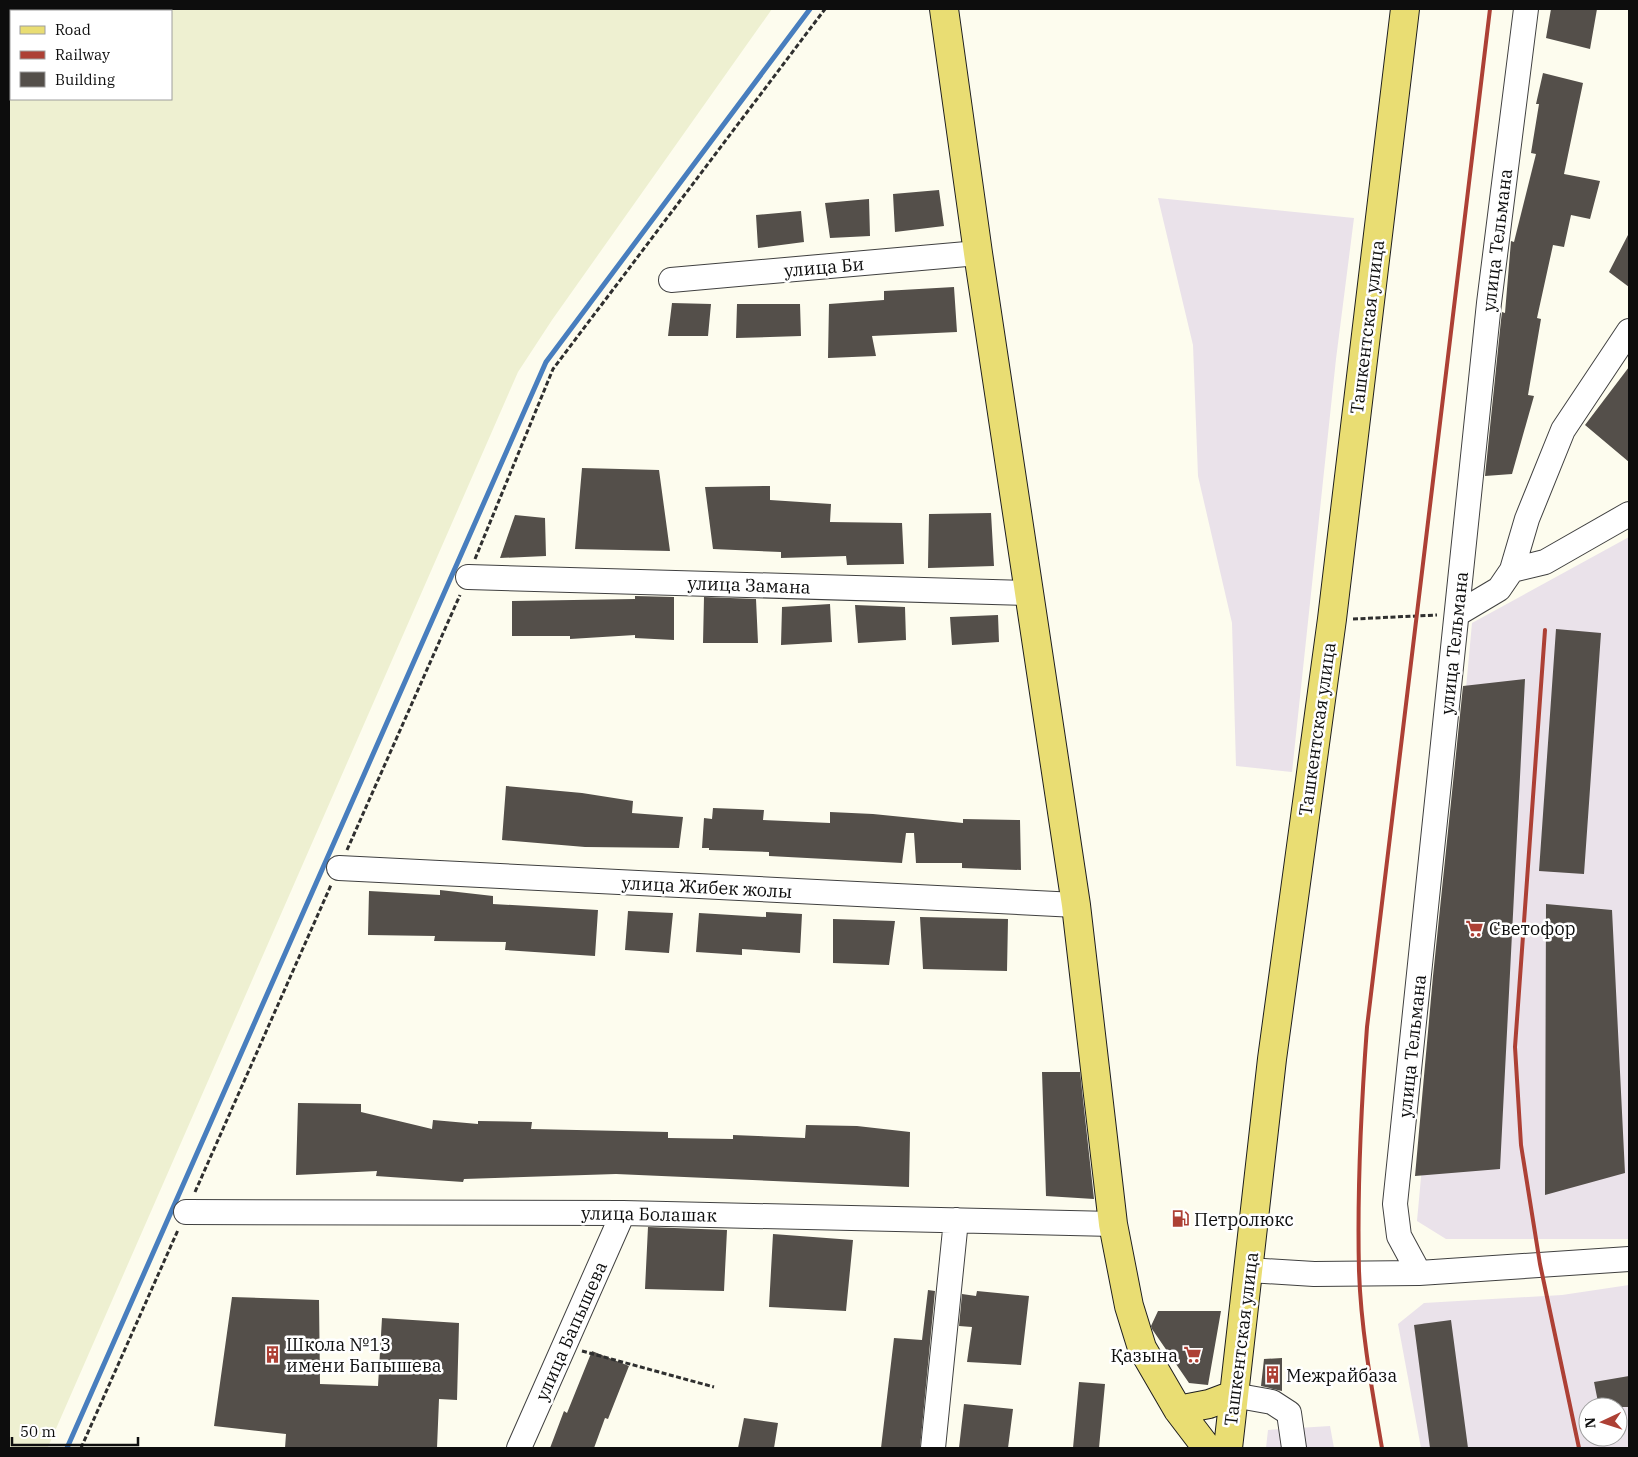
<svg xmlns="http://www.w3.org/2000/svg" width="1638" height="1457" viewBox="0 0 1638 1457" font-family="'IBM Plex Serif',serif">
<style>
.industrial{fill:#eae2ea;fill-rule:evenodd}
.farmland{fill:#eef0d1;fill-rule:evenodd}
.lines{fill:none;stroke-linecap:round;stroke-linejoin:round}
.stream{stroke:#487ebe;stroke-width:5}
.building{fill:#544f4a}
.minor-casing{stroke:#404040;stroke-width:26}
.major-casing{stroke:#1e1e1e;stroke-width:30}
.path{stroke:#2f2f2f;stroke-width:3;stroke-dasharray:5 2.5;stroke-linecap:butt}
.minor{stroke:#fff;stroke-width:24}
.major{stroke:#e9dd73;stroke-width:28}
.rail{stroke:#ad4035;stroke-width:4}
.labels{text-anchor:middle;dominant-baseline:central;stroke-width:5;stroke-linejoin:round;paint-order:stroke}
.street-label{font-size:18px;fill:#0d0d0d;stroke:#fff}
.poi-label{font-size:18px;fill:#0d0d0d;stroke:#fff;text-anchor:start}
</style>
<rect width="100%" height="100%" fill="#fdfcee"/>
<path class="industrial" d="M1158 198 1354 218 1336 359 1292 772 1236 766 1232 623 1198 476 1193 345Z
M1629 537V1239H1446L1417 1221 1472 623Z
M1629 1285V1448H1421L1398 1324 1424 1303 1562 1295ZM1588 1407H1618V1437H1588Z
M1330 1426 1334 1448H1266L1268 1430Z"/>
<path class="farmland" d="M9 9H772L552 320 518 372 48 1447 30 1448H9ZM11 11H171V99H11Z"/>
<g class="lines">
<path class="stream" d="M67 1448 546 362 810 9"/>
</g>
<path class="building" d="M1551 9H1597L1590 49 1546 38Z
M1543 73 1583 83 1564 174 1600 181 1590 219 1571 215 1564 247 1553 245 1537 318 1541 319 1528 395 1534 396 1512 474 1485 476 1501 320 1502 312 1505 313 1511 241 1514 242 1536 154 1531 153 1539 104H1536Z
M939 190 944 226 895 232 893 194Z
M869 199 870 236 830 238 825 203Z
M801 211 804 242 758 248 756 215Z
M1629 233V287L1609 272Z
M954 287 957 332 872 336 876 356 828 358 829 304 884 300V291Z
M672 303 711 304 708 336H668Z
M737 304H800L801 336 736 338Z
M1629 367V462L1585 425Z
M582 468 659 470 670 551 575 549Z
M770 486V500L831 504 830 522 902 523 904 564 847 565 846 556 781 558V552L713 549 705 487Z
M991 513 994 566 928 568 929 514Z
M515 515 545 518 546 556 500 558Z
M635 596 674 597V640L635 638V635L570 639V636H512V601L635 599Z
M704 597 756 599 758 643H703Z
M830 604 832 642 781 645 782 607Z
M855 605 905 607 906 640 858 643Z
M998 615 999 642 952 645 950 617Z
M1556 629 1601 633 1584 874 1539 871Z
M1525 679 1500 1169 1415 1176 1433 976 1463 686Z
M506 786 582 793 633 801 632 813 683 817 679 848 585 847 502 840Z
M713 808 764 810 763 820 830 823V812L873 814 963 823V819L1020 820 1021 870 962 868V863H916L914 833H906L902 863 769 856V852L709 850V848H702L704 818 712 819Z
M440 890 493 896V904L598 910 595 956 505 950 506 942 434 941 435 936 368 935 369 891 440 895Z
M1546 904 1612 910 1625 1173 1545 1195Z
M628 911 673 913 669 953 625 950Z
M766 912 802 914 800 953 742 949V955L696 952 699 913 766 917Z
M920 917 1008 919 1007 971 923 969Z
M833 919 895 921 889 965 833 963Z
M1042 1072H1080L1094 1199 1046 1196Z
M298 1103 361 1104V1112L432 1129 433 1120 478 1124V1121L532 1122 531 1129 668 1132V1138L733 1139V1135L805 1138 806 1125 857 1126 910 1132 909 1187 616 1174 464 1179 463 1182 376 1176 377 1171 296 1175Z
M648 1227 727 1230 724 1291 645 1289Z
M773 1234 853 1240 846 1311 769 1307Z
M928 1290 935 1291 920 1448H881L894 1338 922 1340Z
M977 1291 1029 1296 1021 1365 967 1362 972 1327 959 1326 962 1294 976 1296Z
M232 1297 319 1300 320 1384 378 1386 382 1318 459 1323 457 1400 439 1399 437 1448H285L286 1434 214 1426Z
M1158 1311H1221L1208 1385 1189 1383 1152 1329 1151 1326Z
M1451 1320 1468 1448H1430L1414 1325Z
M592 1351 629 1366 608 1419 605 1418 594 1448H550L564 1411 567 1413Z
M1282 1358V1391L1261 1386 1264 1359Z
M1629 1376V1407H1599L1594 1382Z
M1079 1382 1105 1384 1099 1448H1073Z
M964 1404 1013 1409 1008 1448H959Z
M744 1418 778 1423 774 1448H738Z"/>
<g class="lines">
<defs>
<path id="minor" d="M671 280 978 253
M1512 570 1545 562 1629 514
M468 577 1030 593
M1457 614 1499 589 1512 570 1527 519 1563 430 1629 331
M339 868 1076 905
M186 1212 623 1213 1113 1224
M1249 1270 1314 1274 1419 1273 1629 1259
M1419 1273 1399 1236 1395 1204 1489 303 1526 9
M1233 1395 1272 1402 1289 1413 1294 1448
M519 1448 623 1213
M933 1448 956 1220"/>
<path id="major" d="M944 9 978 253 1076 905 1113 1224 1129 1306 1142 1348 1178 1410 1207 1448
M1178 1410 1209 1404 1233 1395
M1228 1448 1272 1059 1332 619 1405 9"/>
</defs>
<use href="#minor" class="minor-casing"/>
<use href="#major" class="major-casing"/>
<path class="path" d="M475 559 553 369 825 9
M1353 619 1437 615
M347 850 460 595
M195 1192 331 885
M582 1351 714 1387
M81 1448 178 1230"/>
<use href="#minor" class="minor"/>
<use href="#major" class="major"/>
<path class="rail" d="M1545 630 1515 1047 1521 1145 1540 1264 1579 1448
M1382 1448C1372 1390 1361 1330 1359 1271 1357 1189 1361 1108 1367 1027L1490 9"/>
</g>
<defs>
<symbol id="supermarket-bare" viewBox="-9 -9 18 18"><path d="M-6-5.5h2.5l.6 2H6L4.5 2H-2.5L-4.4-4H-6ZM-1.5 3.2a1.3 1.3 0 1 0 .1 0ZM3 3.2a1.3 1.3 0 1 0 .1 0Z" fill="#ad4035" stroke="#fff" stroke-width="2.5" paint-order="stroke"/></symbol>
<symbol id="fuel-bare" viewBox="-9 -9 18 18"><path d="M-5.5-6h7V0h2V4h1.3V-2.5L3-4.5l.8-.8L6-3V5H2.5V1h-1V6h-7ZM-4.2-4.7v3.2H.2V-4.7Z" fill="#ad4035" stroke="#fff" stroke-width="2.5" paint-order="stroke"/></symbol>
<symbol id="building-bare" viewBox="-9 -9 18 18"><path d="M-4-6H4V6H1V3H-1V6H-4ZM-2.5-4.3h1.7v1.8h-1.7ZM.8-4.3h1.7v1.8H.8ZM-2.5-1h1.7V.8h-1.7ZM.8-1h1.7V.8H.8Z" fill="#ad4035" stroke="#fff" stroke-width="2.5" paint-order="stroke"/></symbol>
</defs>
<g fill-rule="evenodd">
<use href="#supermarket-bare" x="1462" y="916" width="25" height="25"/>
<use href="#fuel-bare" x="1168" y="1206" width="25" height="25"/>
<use href="#building-bare" x="260" y="1342" width="25" height="25"/>
<use href="#supermarket-bare" x="1180" y="1342" width="25" height="25"/>
<use href="#building-bare" x="1260" y="1362" width="25" height="25"/>
</g>
<g class="labels">
<g class="street-label">
<text transform="translate(1497 240) rotate(-83)">улица Тельмана</text>
<text transform="translate(824 267) rotate(-5)">улица Би</text>
<text transform="translate(1367 327) rotate(-83)">Ташкентская улица</text>
<text transform="translate(749 585) rotate(2)">улица Замана</text>
<text transform="translate(1454 643) rotate(-84)">улица Тельмана</text>
<text transform="translate(1317 729) rotate(-82)">Ташкентская улица</text>
<text transform="translate(707 887) rotate(3)">улица Жибек жолы</text>
<text transform="translate(1412 1046) rotate(-84)">улица Тельмана</text>
<text transform="translate(649 1214) rotate(1)">улица Болашак</text>
<text transform="translate(571 1331) rotate(-66)">улица Бапышева</text>
<text transform="translate(1241 1339) rotate(-83)">Ташкентская улица</text>
</g>
<g class="poi-label">
<text x="1489" y="928">Светофор</text>
<text x="1194" y="1219">Петролюкс</text>
<text x="286" y="1344">Школа №13<tspan x="286" dy="21">имени Бапышева</tspan></text>
<text x="1178" y="1355" text-anchor="end">Қазына</text>
<text x="1286" y="1375">Межрайбаза</text>
</g>
</g>
<rect width="1638" height="1457" fill="none" stroke="#0d0d0d" stroke-width="20"/>
<rect x="10" y="10" width="162" height="90" fill="#ffffff" stroke="#9e9e9e"/>
<rect x="20" y="26" width="25" height="8" fill="#e9dd73" stroke="#9e9e9e"/>
<text x="55" y="35" font-size="15" fill="#0d0d0d">Road</text>
<rect x="20" y="51" width="25" height="8" fill="#ad4035" stroke="#9e9e9e"/>
<text x="55" y="60" font-size="15" fill="#0d0d0d">Railway</text>
<rect x="20" y="72" width="25" height="15" fill="#544f4a" stroke="#9e9e9e"/>
<text x="55" y="85" font-size="15" fill="#0d0d0d">Building</text>
<g transform="translate(1603 1422) rotate(266)"><circle r="24" fill="#ffffff" stroke="#9e9e9e"/>
<path d="M0-4L9 19L0 12L-9 19Z" fill="#ad4035"/>
<text y="-8" font-size="14" font-weight="bold" text-anchor="middle" fill="#0d0d0d">N</text>
</g>
<path d="M12 1437v8h126v-8" fill="none" stroke="#0d0d0d" stroke-width="2.5"/>
<text x="20" y="1437" font-size="15" fill="#0d0d0d" stroke="#ffffff" stroke-width="4" paint-order="stroke">50 m</text>
</svg>
